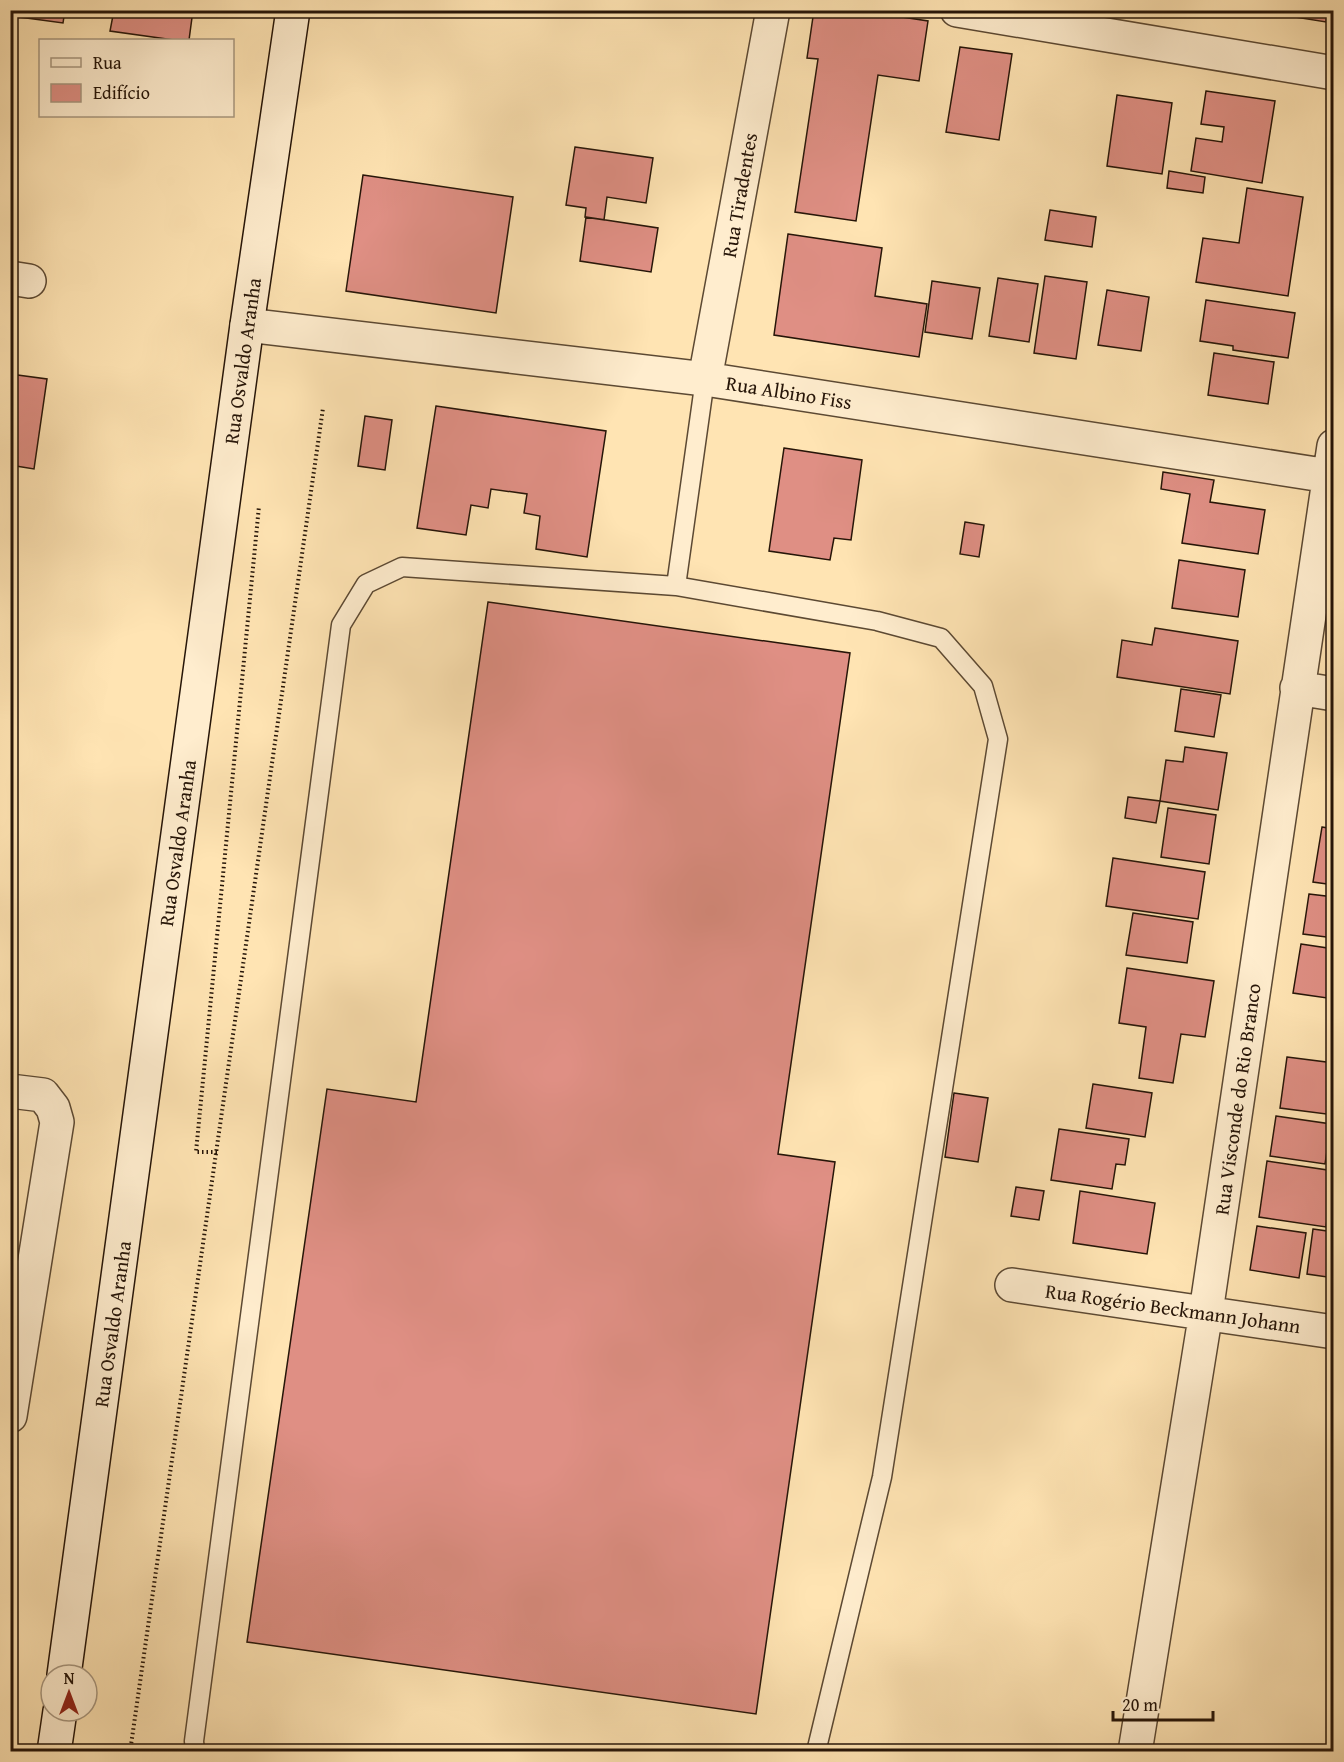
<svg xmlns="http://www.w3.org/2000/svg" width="1344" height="1762" viewBox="0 0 1344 1762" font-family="'Gentium Book Plus',serif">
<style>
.building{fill:#df8f84;stroke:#261508;stroke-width:1.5}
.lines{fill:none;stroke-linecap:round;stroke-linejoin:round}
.service-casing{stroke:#5c4933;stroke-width:21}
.minor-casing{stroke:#5c4933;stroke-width:36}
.secondary-casing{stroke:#261508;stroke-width:36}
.path{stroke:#261508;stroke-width:4;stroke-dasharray:1.5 3;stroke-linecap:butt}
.service{stroke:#ffedce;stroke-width:18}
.minor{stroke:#ffedce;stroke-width:33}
.secondary{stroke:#ffedce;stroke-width:33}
.labels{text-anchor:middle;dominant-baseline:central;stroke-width:5;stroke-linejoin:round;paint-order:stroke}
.street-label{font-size:20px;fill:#261508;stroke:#ffedce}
</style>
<rect width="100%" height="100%" fill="#ffe4b3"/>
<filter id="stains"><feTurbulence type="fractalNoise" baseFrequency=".00333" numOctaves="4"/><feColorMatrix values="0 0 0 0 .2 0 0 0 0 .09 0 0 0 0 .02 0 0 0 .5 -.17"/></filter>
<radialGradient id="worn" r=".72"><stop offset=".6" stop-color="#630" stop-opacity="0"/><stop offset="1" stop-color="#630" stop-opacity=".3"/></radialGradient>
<path class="building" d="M13 10H65L63 23 12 16Z
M114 10H193L189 40H174L110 31Z
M814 10H856L928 21 919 81 878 75 856 221 795 212 818 59 807 58Z
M1271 10H1328L1326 22 1270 13Z
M960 47 1012 54 999 140 946 132Z
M1206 91 1275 101 1262 183 1191 171 1196 138 1222 142 1224 127 1201 124Z
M1117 95 1172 103 1162 174 1107 166Z
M575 147 653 158 646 203 607 197 604 220 585 217 586 208 566 205Z
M1169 171 1205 177 1203 193 1167 188Z
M363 175 513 197 496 313 346 291Z
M1247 188 1303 197 1288 296 1196 282 1203 238 1239 243Z
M1050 210 1096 217 1092 247 1045 240Z
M586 217 658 228 651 272 580 261Z
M788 234 882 248 875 296 927 304 919 357 774 335Z
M1045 276 1087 282 1076 359 1034 353Z
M998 278 1038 284 1029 342 989 336Z
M932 281 980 288 972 339 925 332Z
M1107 290 1149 297 1141 351 1098 345Z
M1206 300 1295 313 1288 358 1233 350V346L1200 341Z
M1214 353 1274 362 1268 404 1208 395Z
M10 374 47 379 34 469 10 465Z
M436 406 606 431 587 557 536 549 540 516 524 513 527 494 491 489 488 508 471 505 466 535 417 528Z
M365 416 392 420 385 470 358 466Z
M784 448 862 460 851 540 834 538 830 560 769 551Z
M1163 472 1214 480 1210 502 1265 510 1258 554 1182 543 1190 494 1161 489Z
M965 522 984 525 979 557 960 554Z
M1179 560 1245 570 1238 617 1172 608Z
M488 602 850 653 778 1154 835 1162 756 1714 247 1642 327 1089 416 1102Z
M1155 628 1238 641 1230 694 1117 677 1122 640 1152 645Z
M1181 689 1221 695 1214 737 1175 731Z
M1185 747 1227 753 1218 810 1160 801 1166 760 1183 762Z
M1128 797 1160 801 1156 823 1125 818Z
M1168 808 1216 815 1209 864 1161 857Z
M1322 827 1334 829V885L1313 882Z
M1113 858 1205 872 1198 919 1106 906Z
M1309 894 1334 897V938L1303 934Z
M1133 913 1193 922 1187 963 1126 955Z
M1301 944 1334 949V999L1293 993Z
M1127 968 1214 981 1205 1037 1181 1034 1173 1083 1139 1078 1146 1027 1119 1023Z
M1334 1013V1053L1328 1052Z
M1287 1057 1334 1063V1115L1280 1108Z
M1093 1084 1152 1093 1145 1137 1086 1128Z
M954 1093 988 1098 978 1162 945 1157Z
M1276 1116 1331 1124 1325 1164 1270 1156Z
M1059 1129 1129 1139 1125 1165 1116 1164 1112 1189 1051 1180Z
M1267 1161 1334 1171 1326 1227 1259 1217Z
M1016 1187 1044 1191 1039 1220 1011 1216Z
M1080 1191 1155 1203 1147 1254 1073 1243Z
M1257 1226 1306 1233 1299 1278 1250 1270Z
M1313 1229 1334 1232V1278L1307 1274Z"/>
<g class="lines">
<defs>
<path id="service" d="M676 586 705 379
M195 1752 194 1741 341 625 366 584 402 567 676 586 877 621 941 638 983 686 998 739 882 1477 816 1752"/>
<path id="minor" d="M957 10 1334 73
M10 278 29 281
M247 325 705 379 1329 476
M705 379 773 10
M1297 688 1334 694
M10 1091 43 1095 53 1108 57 1122 10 1416
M1012 1285 1334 1332
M1135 1752 1206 1312 1334 446"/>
<path id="secondary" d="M64 1675 247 325 293 10
M54 1752 60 1711"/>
</defs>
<use href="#service" class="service-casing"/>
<use href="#minor" class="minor-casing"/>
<use href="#secondary" class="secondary-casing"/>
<path class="path" d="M217 1152H196L259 506
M130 1752 323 408"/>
<use href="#service" class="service"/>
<use href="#minor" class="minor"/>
<use href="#secondary" class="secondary"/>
</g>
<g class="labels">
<g class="street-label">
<text transform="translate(739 195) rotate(-80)">Rua Tiradentes</text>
<text transform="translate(242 361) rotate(-82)">Rua Osvaldo Aranha</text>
<text transform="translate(789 392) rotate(9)">Rua Albino Fiss</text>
<text transform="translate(177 843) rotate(-82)">Rua Osvaldo Aranha</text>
<text transform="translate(1237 1099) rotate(-82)">Rua Visconde do Rio Branco</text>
<text transform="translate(1173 1308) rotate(8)">Rua Rogério Beckmann Johann</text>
<text transform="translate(112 1324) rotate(-82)">Rua Osvaldo Aranha</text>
</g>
</g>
<rect width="1344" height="1762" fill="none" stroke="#ffe4b3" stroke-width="36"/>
<rect x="12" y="12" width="1320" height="1738" fill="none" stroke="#261508" stroke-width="3"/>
<rect x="18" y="18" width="1308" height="1726" fill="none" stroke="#261508" stroke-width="1.5"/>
<rect x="39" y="39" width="195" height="78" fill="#ffedce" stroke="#a8977f" stroke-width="1.5"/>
<rect x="51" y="58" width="30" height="9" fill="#ffedce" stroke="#a8977f" stroke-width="1.5"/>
<text x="93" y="69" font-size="18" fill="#261508">Rua</text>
<rect x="51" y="84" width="30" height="18" fill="#df8f84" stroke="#a8977f" stroke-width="1.5"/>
<text x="93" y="99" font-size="18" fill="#261508">Edifício</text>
<g transform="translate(69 1693)"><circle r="28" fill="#ffedce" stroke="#a8977f" stroke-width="1.5"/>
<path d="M0-4.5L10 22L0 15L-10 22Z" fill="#8f2418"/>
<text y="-9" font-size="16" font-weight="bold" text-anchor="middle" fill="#261508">N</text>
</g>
<path d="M1113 1711v9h100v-9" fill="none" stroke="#261508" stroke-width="3"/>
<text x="1122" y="1711" font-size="18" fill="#261508" stroke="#ffedce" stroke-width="4.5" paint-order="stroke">20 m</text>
<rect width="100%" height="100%" filter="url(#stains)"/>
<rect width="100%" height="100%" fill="url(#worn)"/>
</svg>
